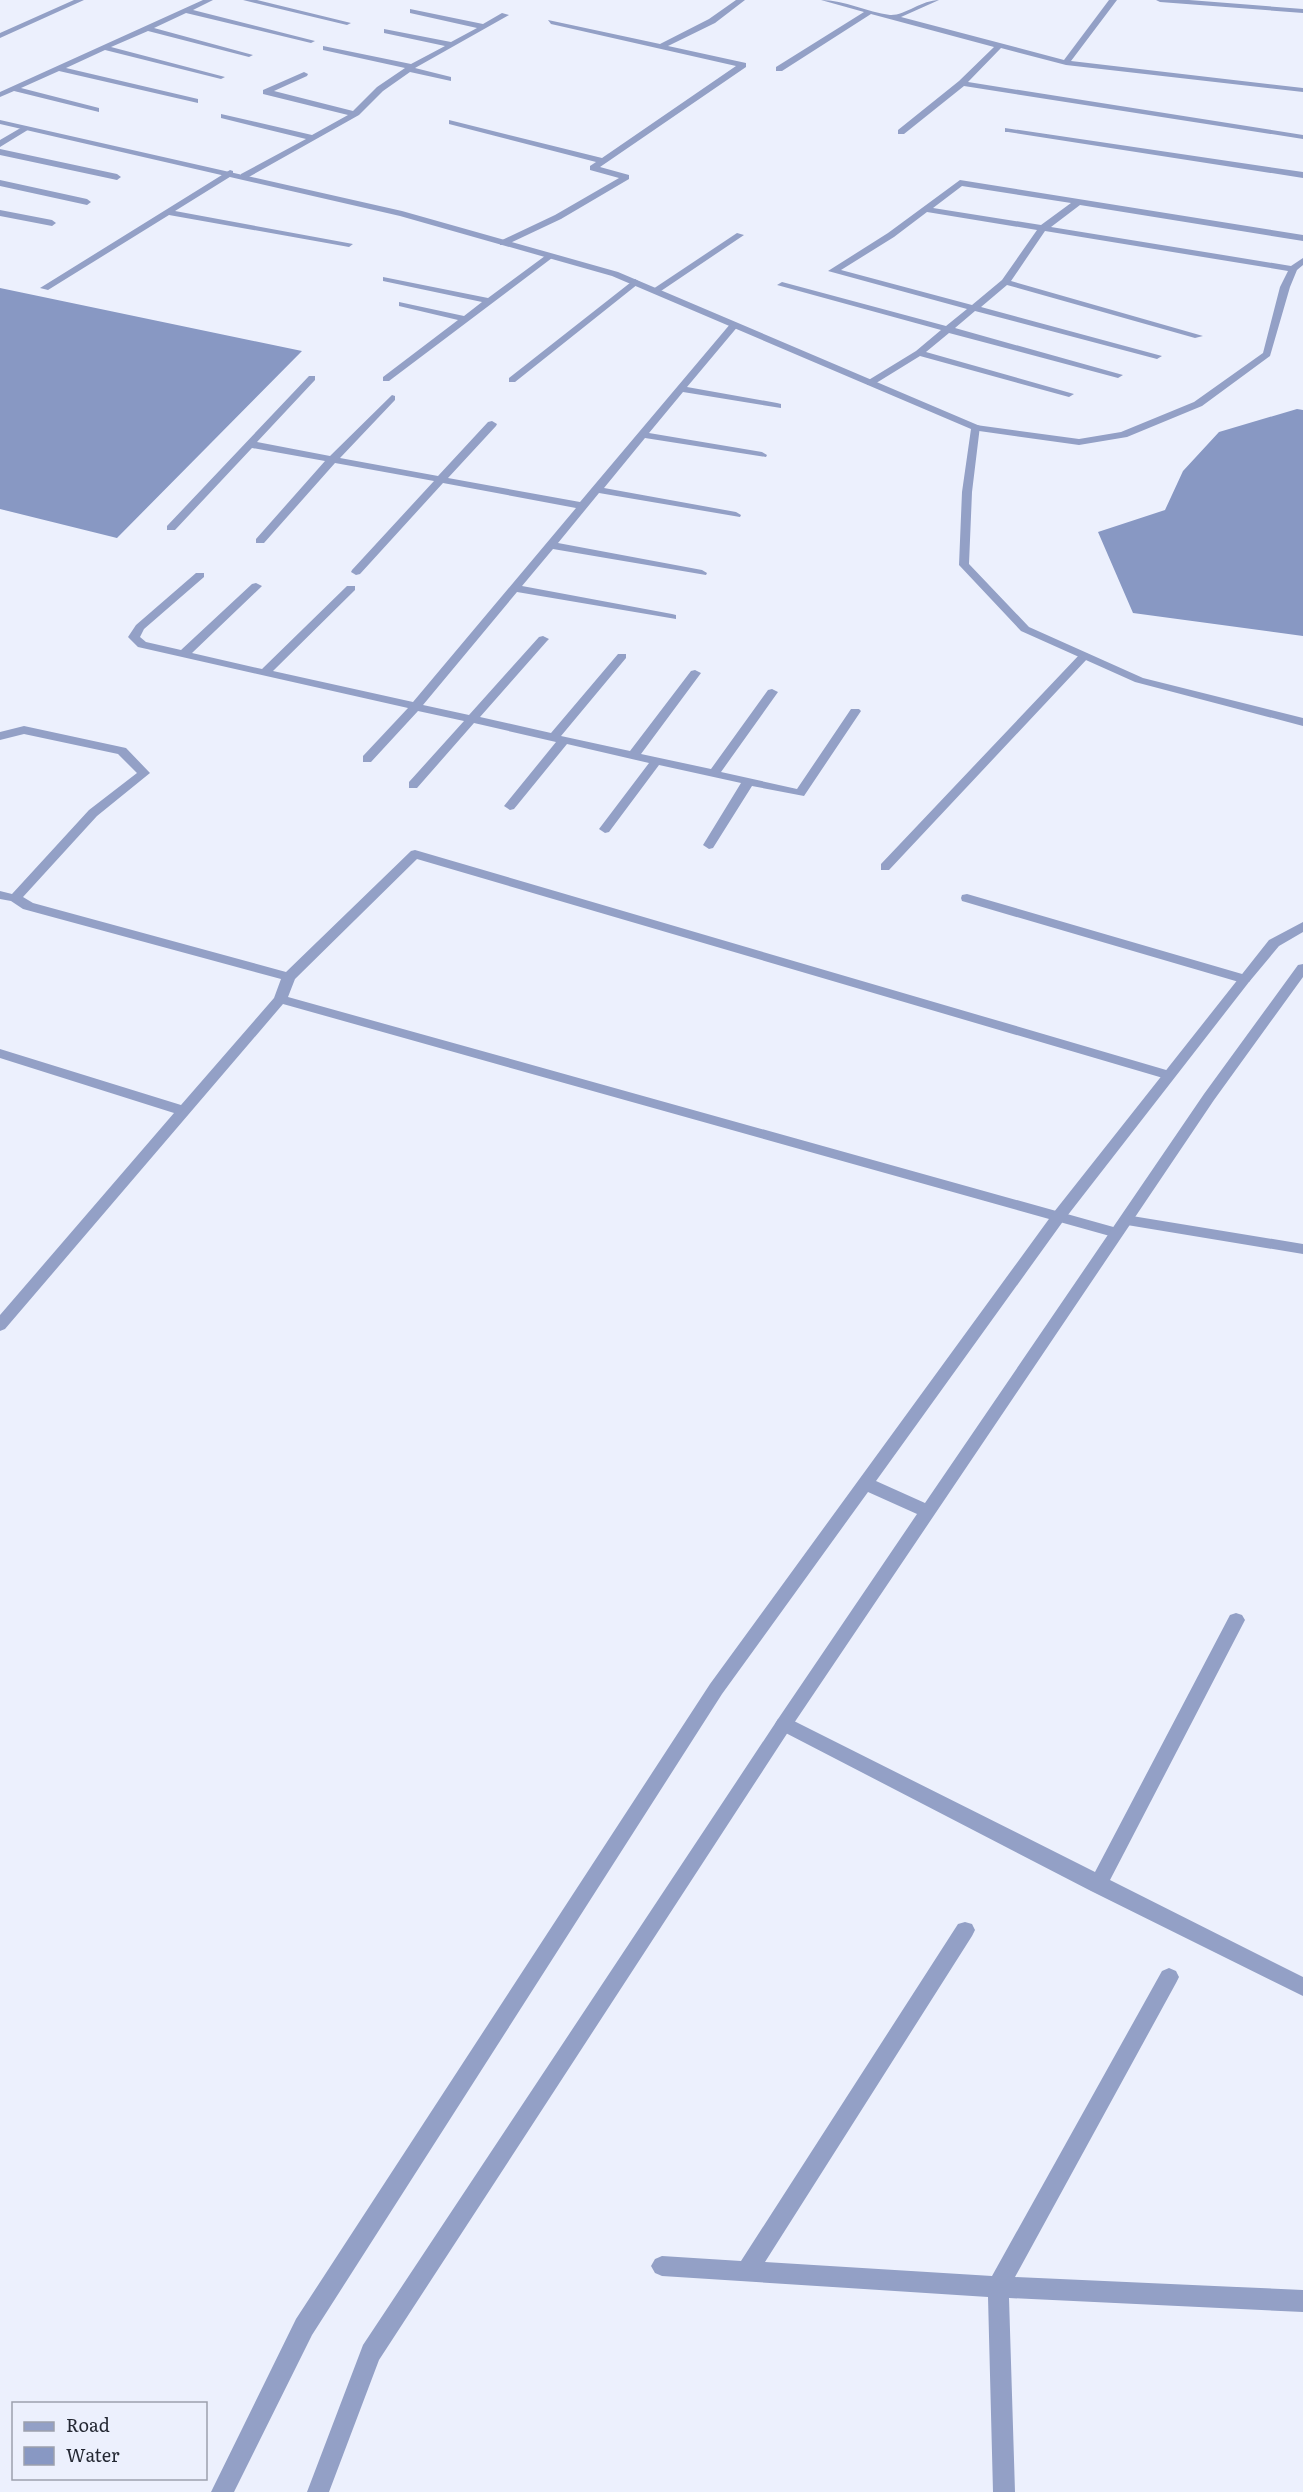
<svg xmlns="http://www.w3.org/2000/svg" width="1303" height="2492" viewBox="0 0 1303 2492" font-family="Literata,serif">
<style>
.water{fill:#8898c3}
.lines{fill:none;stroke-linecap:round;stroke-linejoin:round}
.service{fill:#93a0c6;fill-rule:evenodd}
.minor{fill:#93a0c6;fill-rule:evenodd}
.tertiary{fill:#93a0c6;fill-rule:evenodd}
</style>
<rect width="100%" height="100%" fill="#ecf0fd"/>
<path class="water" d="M0 288 302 351 117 538 0 509Z
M1297 409 1303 410V636L1133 613 1098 532 1165 510 1183 471 1219 432Z"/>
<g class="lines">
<path class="service" d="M1236 1613 1242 1615 1245 1620 1110 1880 1303 1977V1996L1091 1891 778 1729 775 1724 778 1719 784 1717 790 1719 1095 1872 1230 1615Z
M965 1922 972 1924 975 1930 972 1936 765 2262 992 2276 1162 1971 1169 1968 1176 1971 1179 1977 1176 1983 1015 2277 1303 2290V2312L1009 2298 1015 2492H993L988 2297 662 2276 655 2273 651 2266 655 2259 662 2256 741 2261 958 1924Z"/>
<path class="minor" d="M74 0H84L0 38V33Z
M203 0H213L193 10 315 41 311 43 186 13 154 28 253 55 249 57 148 31 111 47 225 77 221 79 105 50 66 68 198 99V103L59 71 21 88 99 108V112L14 91 0 97V92Z
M243 0H257L351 23 347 25Z
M736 0H745L715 23 668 46 746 63V67L600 167 629 175V179L561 219 506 245H500V241L555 215 619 178 590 170V166L596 162 449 124V120L602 158 736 66 551 24 548 20 660 44 709 19Z
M821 0C845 0 867 12 890 15 904 16 922 0 939 0L901 17 1064 60 1109 0H1117L1071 61 1303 88V92L1066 65 1001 48 968 82 1303 135V139L964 86 904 134H898V130L959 81 994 47 871 14 782 71H776V67L864 12Z
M1156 0H1189L1303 9V13L1160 2Z
M410 9 483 24 502 13 509 15 415 68 451 77V81L410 72 383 91 359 115 247 178H241V174L306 139 221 118V114L312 135 348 115 263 94V90L304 72 308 74 307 76 274 91 353 111 377 87 405 68 323 50V46L411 64 445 46 384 33V29L451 42 477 28 410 13Z
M24 126 31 128 0 147V140Z
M1005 128 1303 172V178L1008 132H1005Z
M0 149 117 174 121 177 117 180 0 155Z
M230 170 233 171V175L175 211 353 244 349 247 169 215 48 290 40 288Z
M0 180 87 199 91 202 87 205 0 186Z
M960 180 1303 235V241L1080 205 1051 227 1291 266 1303 258V265L1297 270 1290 287 1270 356 1202 406 1127 437 1079 445 972 430 971 428 976 425 1079 439 1121 432 1194 402 1263 353 1280 287 1288 271 1045 231 1011 281 1203 336 1195 338 1007 285 981 307 1162 356 1157 359 975 311 955 328 1123 375 1118 378 949 333 926 352 1074 394 1069 397 920 356 873 385H867V381L916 351 941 330 777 285 782 282 946 326 967 309 828 271 888 233ZM962 186 1071 203 1041 225 933 208ZM927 212 1037 230 1002 280 972 305 841 270 894 237Z
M0 210 52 220 56 223 52 226 0 216Z
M737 233 744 235 658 293 650 291Z
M549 253 554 256 552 258 389 381H383V377L458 320 399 306V302L464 316 482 302 383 281V277L488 298Z
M635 279 640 282 638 284 515 382H509V378Z
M731 323 739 325 687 387 777 403 781 404V408L683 392 649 433 762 452 767 455 766 457 645 438 604 488 736 512 741 515 740 517 599 493 558 543 702 570 707 573 706 575 553 549 522 586 672 614 676 615V619L517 592 423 705 469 715 539 637 543 636 549 639 547 641 480 717 551 733 618 654H626V658L561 736 630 751 691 671 695 670 701 673 641 754 711 769 768 690 772 689 778 692 721 772 797 789 851 709H859L861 711 804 796 752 786 713 848 709 849 703 845 741 783 659 765 609 832 605 833 599 829 649 763 567 744 514 809 510 810 504 806 556 742 474 723 417 788H409V782L464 721 418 711 371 762H363V756L408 708 138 647 128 637 136 625 196 573H204V577L144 629 140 637 146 642 181 650 252 584 256 583 262 586 260 588 192 653 262 669 347 586H355V590L273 671 413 702 576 508 443 483 360 574 356 575 351 572 352 570 434 481 335 463 264 543H256V539L325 461 252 448 175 530H167V526L309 376H315V380L257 442 330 456 392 395 395 396V400L340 458 438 476 488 422 492 421 497 424 496 426 448 478 580 502Z
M1084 653 1088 654V658L889 870H881V864L1080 654Z
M24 726 126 748 150 773 97 816 23 897 33 903 286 972 411 851 415 850 1173 1072 1175 1075 1173 1078H1163L417 859 295 979 288 997 1117 1228 1124 1233 1117 1238 283 1004 5 1329 0 1331V1315L174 1113 0 1058V1049L181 1105 274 998 281 979 23 909 11 901 0 899V891L12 894 89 810 137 773 118 754 24 734 0 740V732Z
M967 894 1249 976 1251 979 1249 982H1239L962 901 961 898 962 895Z
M1126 1215 1303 1244V1254L1121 1224 1119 1220Z"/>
<path class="tertiary" d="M0 120 402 211 618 272 980 426 972 492 969 564 1029 627 1143 678 1303 718V726L1135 682 1021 631 959 565 962 492 971 429 612 276 400 216 0 124Z
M1303 922V932L1279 946 1249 982 1064 1220 876 1481 925 1503 1204 1094 1298 965 1303 964V977L1214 1100 790 1729 379 2360 329 2492H307L363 2345 778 1719 917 1514 868 1492 722 1694 312 2335 234 2492H211L296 2319 710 1684 1054 1212 1269 940Z"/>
</g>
<rect x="12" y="2402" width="195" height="78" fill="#ecf0fd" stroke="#9ca0ad" stroke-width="1.5"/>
<rect x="24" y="2422" width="30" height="9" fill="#93a0c6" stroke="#9ca0ad" stroke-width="1.5"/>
<text x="66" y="2432" font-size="18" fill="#252934">Road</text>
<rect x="24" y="2447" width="30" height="18" fill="#8898c3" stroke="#9ca0ad" stroke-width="1.5"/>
<text x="66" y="2462" font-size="18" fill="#252934">Water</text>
</svg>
